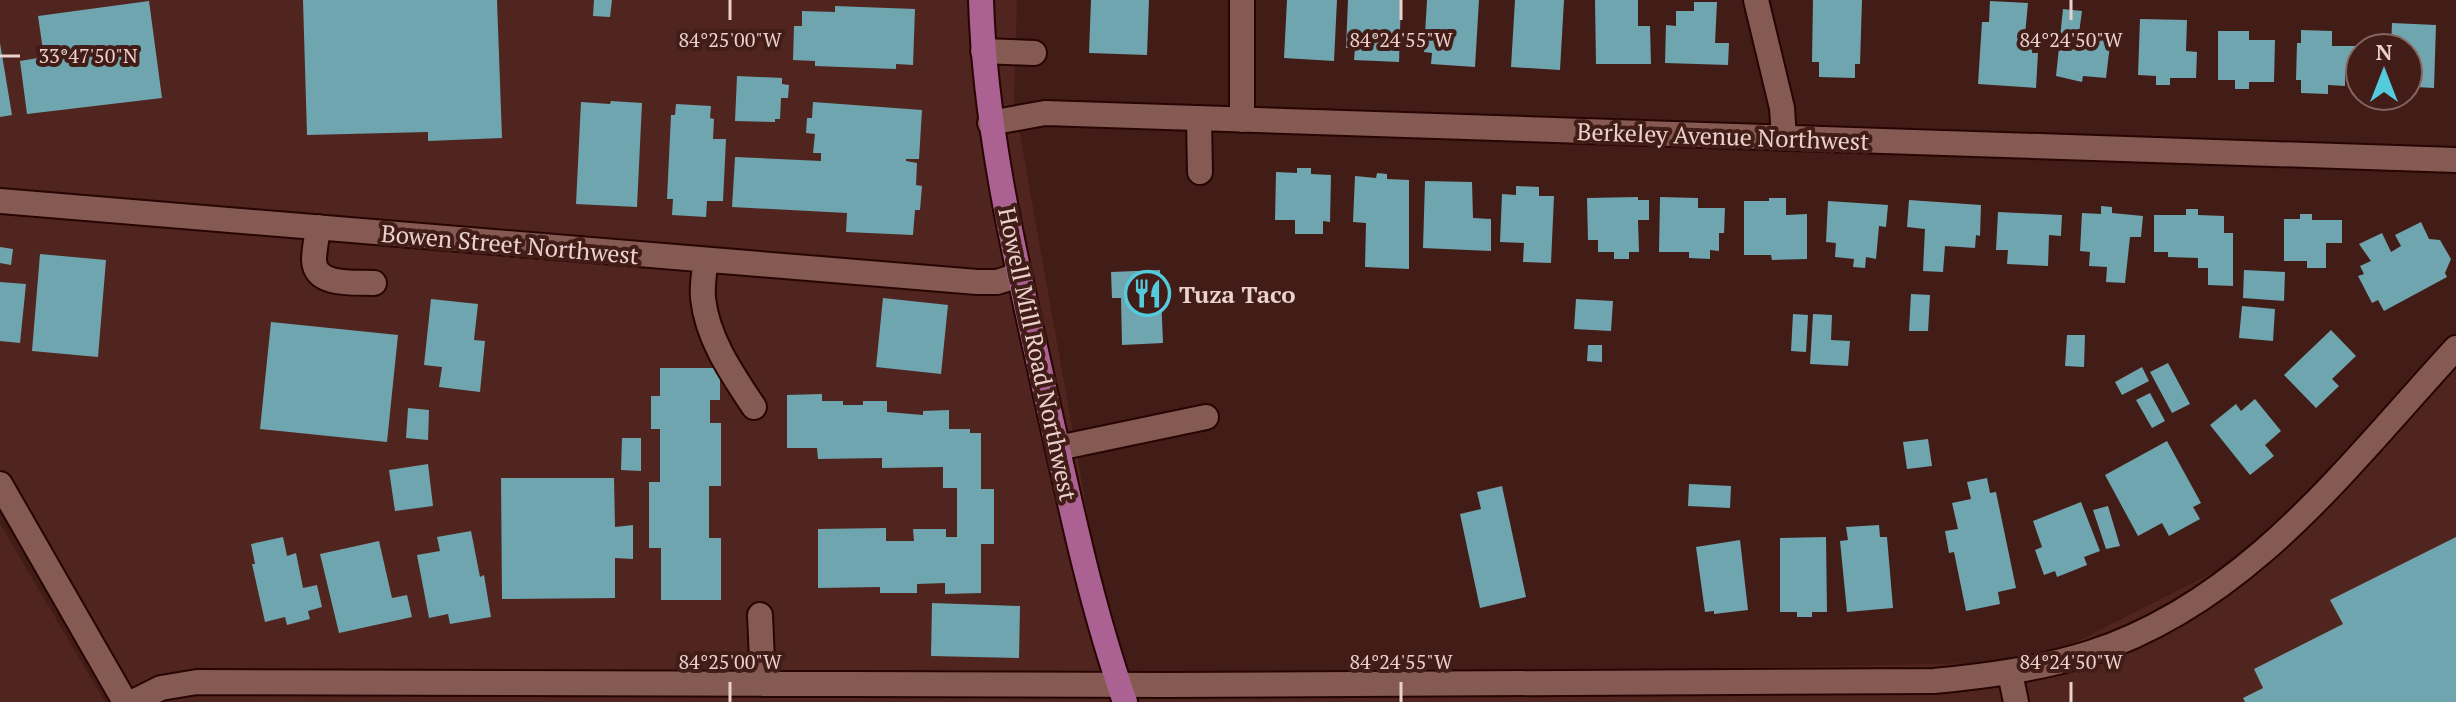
<svg xmlns="http://www.w3.org/2000/svg" width="2456" height="702" viewBox="0 0 2456 702" font-family="'PT Serif',serif">
<style>
.built{fill:#51251f}
.building{fill:#6fa5ae}
.lines{fill:none;stroke-linecap:round;stroke-linejoin:round}
.minor-casing{stroke:#270503;stroke-width:28}
.major-casing{stroke:#270503;stroke-width:28}
.minor{stroke:#855a52;stroke-width:24}
.major{stroke:#ab6293;stroke-width:24}
.ticks{fill:none;stroke:#ebd1cd;stroke-width:3}
.labels{text-anchor:middle;dominant-baseline:central;stroke-width:8;stroke-linejoin:round;paint-order:stroke}
.street-label{font-size:24px;fill:#ebd1cd;stroke:#421d17}
.poi-label{font-size:24px;font-weight:bold;fill:#ebd1cd;stroke:#421d17;text-anchor:start}
.ticks-label{font-size:20px;text-anchor:middle;fill:#ebd1cd;stroke:#421d17;stroke-width:8;stroke-linejoin:round;paint-order:stroke}
</style>
<rect width="100%" height="100%" fill="#421d17"/>
<path class="built" d="M0 0H1017L1014 101 1117 680 2037 662 2273 542 2456 347V702H136L0 472Z
M0 524 105 702H0Z"/>
<path class="building" d="M303 0H497L502 138 428 141V132L307 135Z
M594 0H612L610 17 593 16Z
M1091 0H1149L1147 55 1089 53Z
M1287 0H1337L1334 61 1284 58Z
M1348 0H1401L1399 62 1354 60 1355 48H1346Z
M1427 0H1479L1475 67 1431 64 1432 53 1424 52Z
M1515 0H1564L1560 70 1511 67Z
M1595 0H1638V26H1650L1651 64H1596Z
M1813 0H1862L1860 64H1855V78L1819 77V62H1812Z
M149 1 162 98 27 114 20 61 44 57 38 16Z
M1990 1 2028 3 2025 35H2033L2032 53H2038L2036 88 1978 84 1982 22H1989Z
M1694 2H1717L1715 43H1729L1728 65 1665 63 1666 25 1676 26V11H1694Z
M835 6 915 9 913 65 896 64V69L815 66V61L793 60 794 26H802V11L835 12Z
M2063 9 2082 11 2079 33 2111 36 2106 78 2083 76 2082 82 2056 76Z
M2140 19 2187 20 2186 51 2197 52 2196 78H2170V85H2156V76L2138 75Z
M2392 23 2436 25 2434 88 2416 87V94L2408 93V48H2391Z
M2301 30 2332 31V46H2358V71H2345V86L2328 85V94L2301 93V80H2296L2297 43H2301Z
M2218 31H2249V40H2275L2274 82H2249V89H2235V80H2218Z
M0 43 12 115 0 117Z
M737 76 782 78V84L789 85 788 98H781L780 119H775V122L735 121Z
M611 101 642 103 637 207 576 204 581 102 610 104Z
M813 102 922 110 919 159H906V161L917 163 916 185 922 186 920 210H915L913 235 846 232 847 213 732 207 735 157 821 161V153H813L815 134 806 133 807 118H812Z
M676 104 711 106 710 118 714 119 713 139H726L723 201H707L706 217 672 215 673 199H667L671 115H675Z
M1297 168H1311V174L1331 175 1330 222 1323 221V234H1295V220H1275L1276 172 1297 173Z
M1377 173 1387 174V179L1409 180V269L1365 267 1366 223 1353 222 1355 176 1376 178Z
M1425 181 1472 182 1473 218 1491 219V251L1423 248Z
M1516 186 1539 187V196H1554L1551 263 1523 262 1524 243 1500 242 1502 194 1516 195Z
M1638 197V200H1649V220H1638L1639 252H1629V259H1614V252H1598V240H1588L1587 198Z
M1660 197 1698 198V208H1725L1724 233H1719V251L1710 250V259L1689 258V252H1659Z
M1769 198H1786V215L1807 214V259L1772 260 1771 255H1744V201H1769Z
M1909 200 1981 205 1980 236 1976 235 1975 248 1945 246 1943 272 1923 271 1925 229 1907 227Z
M1828 201 1888 205 1886 227 1879 226 1876 259 1866 257 1865 268 1853 267 1854 259 1835 257 1836 243 1826 242Z
M2101 206 2112 207V213L2143 216 2141 237H2130L2125 283 2106 282 2107 267 2089 266 2090 252 2080 251 2082 213 2101 214Z
M2186 209H2198V215L2224 216V233H2233V286L2208 285V268H2198V258L2168 257V252H2154V215H2186Z
M1998 212 2062 215 2061 236 2049 235 2048 266 2007 264 2008 250H1996Z
M2300 214H2312V220H2342V243H2326V268H2307V261H2284V219H2300Z
M2421 222 2429 239 2440 240 2451 259 2445 273 2447 277 2384 311 2378 300 2372 303 2358 276 2364 274 2360 266 2371 261 2359 244 2382 233 2391 252 2401 246 2395 235Z
M0 247 13 249 11 265 0 263Z
M40 254 106 260 98 357 32 351Z
M1160 270 1163 343 1122 345 1121 298H1112L1111 272Z
M2244 270 2285 272 2284 301 2243 298Z
M0 282 26 284 20 343 0 341Z
M1911 294 1930 295 1928 331H1909Z
M883 298 948 305 941 374 876 367Z
M431 299 478 304 474 340 485 341 480 392 439 387 442 367 424 365Z
M1576 299 1613 301 1611 331 1574 329Z
M2242 306 2275 309 2273 341 2239 338Z
M1793 314 1808 315 1806 352 1791 351Z
M1813 314 1832 315 1831 340 1850 341 1848 366 1810 364Z
M271 322 398 335 387 442 260 429Z
M2331 330 2356 356 2332 379 2339 386 2316 408 2284 375Z
M2067 335H2085L2084 367 2065 366Z
M1588 345H1602V362L1587 361Z
M2168 363 2190 404 2172 413 2150 372Z
M2142 367 2149 381 2122 395 2115 382Z
M660 368H720V400H710V423H721V486H709V538H721V600H661V548H649V482H660V429H651V396H660Z
M2150 393 2165 421 2152 428 2136 400Z
M822 394V401H843V405H863V401H887V412L923 415V411L949 410V429H970V433H981V489H994V544H981V593L945 594V583L917 584V593H880V587L818 588V529L886 528V541H914L913 529H946V537H957V488H943V467L882 468V458L818 459 817 448H787V395Z
M2255 399 2281 431 2265 445 2274 456 2250 475 2210 425 2236 404 2241 411Z
M408 408 429 410 428 440 406 438Z
M622 438H641V471L621 470Z
M1928 439 1932 466 1907 469 1903 442Z
M2167 441 2201 503 2193 507 2200 519 2169 536 2162 523 2138 536 2105 475Z
M428 464 433 506 395 511 389 470Z
M501 478H614L615 527 633 525V559L615 558V598L502 599Z
M1987 478 1990 493 1996 492 2016 588 1998 592 2000 604 1966 611 1954 552 1949 553 1945 531 1958 529 1952 503 1971 499 1967 482Z
M1689 484 1731 486 1730 508 1688 506Z
M1502 486 1526 597 1480 608 1460 514 1481 509 1477 492Z
M2081 502 2100 551 2084 557 2087 565 2057 577 2055 571 2044 575 2035 550 2042 547 2033 521Z
M2108 506 2120 546 2106 549 2093 510Z
M1879 525 1880 537H1887L1893 608 1847 612 1840 541 1848 540 1846 527Z
M471 531 480 577 484 575 491 617 450 624 448 614 429 618 417 555 440 551 437 537Z
M283 537 287 556 296 553 303 588 317 585 322 607 308 611 310 619 287 625 285 617 265 622 252 564H255L251 544Z
M1826 537 1827 612H1812V617H1797V612H1780V538Z
M2456 537V702H2245L2243 698 2263 688 2254 669 2343 624 2330 600Z
M1740 540 1748 610 1714 614V611L1705 612 1696 547Z
M379 541 392 598 407 595 412 617 339 633 320 554Z
M932 603 1020 606 1019 658 931 656Z"/>
<g class="lines">
<defs>
<path id="minor" d="M1756 0 1782 108 1784 138
M983 51 1034 53
M1199 119 1200 172
M1242 120V0
M990 123 1045 113 2456 160
M0 201 977 282H997L1019 275
M318 227C317 238 314 250 314 260 315 287 355 282 374 283
M706 260C704 272 702 286 703 298 707 338 732 374 754 407
M1058 448 1206 417
M0 484 125 702
M760 615 763 684
M2010 673 2016 702
M133 702 161 688 197 682 1165 685 1934 681C1987 676 2039 669 2090 653 2248 602 2348 465 2456 348"/>
<path id="major" d="M981 0C985 134 1017 265 1046 396 1069 498 1090 603 1125 702"/>
</defs>
<use href="#minor" class="minor-casing"/>
<use href="#major" class="major-casing"/>
<use href="#minor" class="minor"/>
<use href="#major" class="major"/>
</g>
<path class="ticks" d="M730 0V20M1401 0V20M2071 0V20M0 56H20M730 682V702M1401 682V702M2071 682V702"/>
<defs>
<symbol id="restaurant-ring" viewBox="-11 -11 22 22"><circle r="9.5" fill="#421d17" stroke="#54cadd" stroke-width="1.5"/><path d="M-5-6h1v4h1v-4h1v4h1v-4h1v5L-1.5 .5V6h-2V.5L-5-1ZM5-6V6H3V1.5H1.5Q1.5-4 5-6Z" fill="#54cadd"/></symbol>
</defs>
<g fill-rule="evenodd">
<use href="#restaurant-ring" x="1122" y="268" width="51" height="51"/>
</g>
<g class="labels">
<g class="street-label">
<text transform="translate(1723 136) rotate(2)">Berkeley Avenue Northwest</text>
<text transform="translate(510 244) rotate(5)">Bowen Street Northwest</text>
<text transform="translate(1038 354) rotate(78)">Howell Mill Road Northwest</text>
</g>
<g class="poi-label">
<text x="1179" y="294">Tuza Taco</text>
</g>
</g>
<g class="ticks-label">
<text x="730" y="47">84°25'00"W</text>
<text x="1401" y="47">84°24'55"W</text>
<text x="2071" y="47">84°24'50"W</text>
<text x="88" y="63">33°47'50"N</text>
<text x="730" y="669">84°25'00"W</text>
<text x="1401" y="669">84°24'55"W</text>
<text x="2071" y="669">84°24'50"W</text>
</g>
<g transform="translate(2384 72)"><circle r="38" fill="#421d17" stroke="#866560" stroke-width="2"/>
<path d="M0-6L14 30L0 20L-14 30Z" fill="#54cadd"/>
<text y="-12" font-size="22" font-weight="bold" text-anchor="middle" fill="#ebd1cd">N</text>
</g>
</svg>
